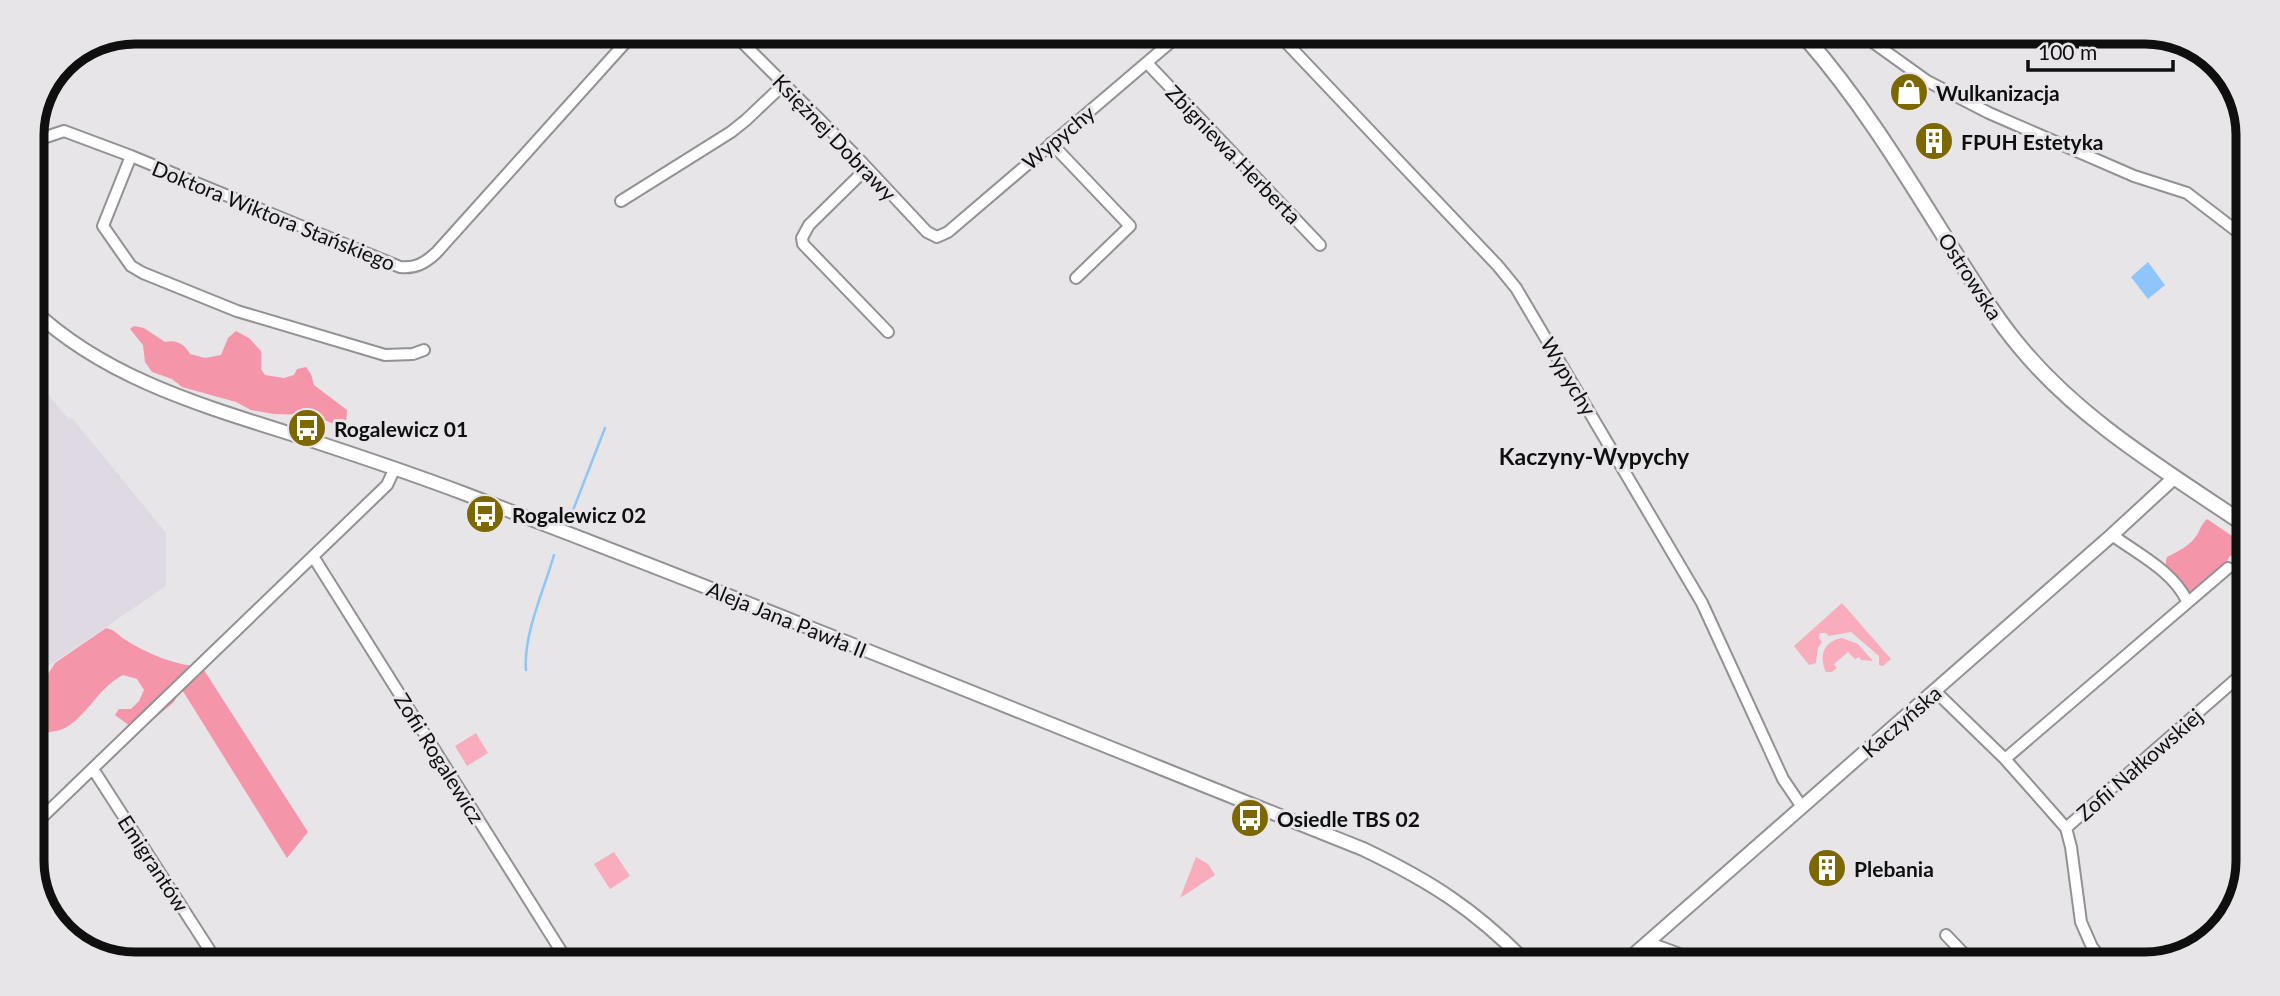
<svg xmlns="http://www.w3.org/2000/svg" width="2280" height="996" viewBox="0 0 2280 996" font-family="Lato,sans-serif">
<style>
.built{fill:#ded9e3}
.green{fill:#f9adbc}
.forest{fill:#f595a9}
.water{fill:#8ec5fa}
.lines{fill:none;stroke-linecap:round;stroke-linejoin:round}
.stream{stroke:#8ec5fa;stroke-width:2.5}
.minor-casing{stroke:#929193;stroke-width:14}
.tertiary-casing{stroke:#929193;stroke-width:16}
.secondary-casing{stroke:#929193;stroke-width:18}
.minor{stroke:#fff;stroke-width:10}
.tertiary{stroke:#fff;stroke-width:12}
.secondary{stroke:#fff;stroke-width:14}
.labels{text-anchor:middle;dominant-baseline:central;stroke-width:6;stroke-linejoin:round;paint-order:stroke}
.poi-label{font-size:21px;font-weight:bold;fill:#0f0f10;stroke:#e7e5e8;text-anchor:start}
.street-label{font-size:21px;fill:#0f0f10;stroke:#e7e5e8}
.neighbourhood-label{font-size:23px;font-weight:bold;fill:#0f0f10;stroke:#e7e5e8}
.rim{fill:none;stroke:#0f0f10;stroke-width:9}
</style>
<rect width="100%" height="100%" fill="#e7e5e8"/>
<path class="built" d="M47 393 69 420 72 418 166 533V586L32 677V404Z"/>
<path class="green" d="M1842 603 1891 659 1883 666 1879 665V656L1851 632 1829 636 1826 633H1820L1819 638 1822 642 1818 648 1816 663 1809 665 1794 646Z
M1842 638 1858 644 1873 661 1861 660 1859 657 1855 659 1848 652 1834 664 1837 668 1832 672H1826C1818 656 1824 641 1842 638Z
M476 733 488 753 467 766 455 746Z
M614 852 630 876 610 889 594 864Z
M1196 857 1208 864 1215 875 1180 898Z"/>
<path class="forest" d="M134 326 144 328 165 342C176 339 185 344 190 354L205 358 221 355 228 338 236 331 249 338 261 351V369L265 375 284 378 294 375 297 369 306 367 311 374 314 385 347 410 346 424 342 427 311 415 274 414 251 410 236 402 182 387 172 379 152 372 145 362 143 345 130 329Z
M2207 519 2244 544V548L2229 557C2223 575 2206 590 2188 595 2180 577 2161 576 2167 557 2177 552 2191 545 2197 535 2201 528 2201 525 2207 519Z
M106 628C115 630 117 634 124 639 148 654 174 665 202 667L308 832 287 858 181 688 174 702 138 732 115 715 119 709H131L139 701 144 690 137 679 123 675C99 687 88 715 65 728 56 733 42 732 32 735V693L39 688 55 663Z"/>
<path class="water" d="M2148 262 2165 285 2148 299 2131 277Z"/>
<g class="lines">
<path class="stream" d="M568 523 605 428
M526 670C523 635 544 590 554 555
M1072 960 1096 952"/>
<defs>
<path id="minor" d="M734 34 853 153 927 232 937 237 948 232 1179 35
M1280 36 1498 266 1516 288 1702 603 1783 779 1802 807
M1867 38 1927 81 1989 113 2134 176 2187 193 2247 239
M1147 63 1320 245
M32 137H46L64 131 131 156 103 226 131 266 143 273 237 311 385 355 413 354 424 350
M1051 143 1130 226 1076 278
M131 156 400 267C415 269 425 263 436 253L634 33
M867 168 809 225 802 238 803 244 888 332
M621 201 731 132 746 120 784 84
M2112 535C2138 554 2173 571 2187 601
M314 558 566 959
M1935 691 2005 759 2066 828 2071 847 2081 922 2092 947 2105 964
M2005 759 2228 568
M93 769 214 957
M32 827 387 485 395 468
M2066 828 2243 673
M1946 935 1966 956 1968 964
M1647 942 1704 963"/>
<path id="tertiary" d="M32 309C107 380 207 407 304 438 359 456 413 474 468 495 768 609 1065 730 1363 849 1430 881 1474 909 1526 962
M1624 963 2112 535 2175 477"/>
<path id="secondary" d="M1806 38C1862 102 1906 175 1951 247 1973 281 1994 316 2020 347 2081 421 2166 471 2244 524"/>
</defs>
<use href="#minor" class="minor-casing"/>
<use href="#tertiary" class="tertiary-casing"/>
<use href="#secondary" class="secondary-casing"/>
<use href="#minor" class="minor"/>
<use href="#tertiary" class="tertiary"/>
<use href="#secondary" class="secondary"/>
</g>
<defs>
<symbol id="shop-disc" viewBox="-11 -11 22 22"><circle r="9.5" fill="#7d6800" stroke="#e7e5e8"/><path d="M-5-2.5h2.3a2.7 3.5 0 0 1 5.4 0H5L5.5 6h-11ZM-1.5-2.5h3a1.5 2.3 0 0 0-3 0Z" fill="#fff"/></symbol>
<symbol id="building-disc" viewBox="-11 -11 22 22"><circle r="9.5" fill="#7d6800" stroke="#e7e5e8"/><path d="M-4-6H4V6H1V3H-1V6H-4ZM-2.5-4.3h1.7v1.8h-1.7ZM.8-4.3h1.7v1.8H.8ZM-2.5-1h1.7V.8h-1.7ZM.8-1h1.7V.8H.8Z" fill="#fff"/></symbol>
<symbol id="bus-disc" viewBox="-11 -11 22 22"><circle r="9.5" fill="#7d6800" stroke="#e7e5e8"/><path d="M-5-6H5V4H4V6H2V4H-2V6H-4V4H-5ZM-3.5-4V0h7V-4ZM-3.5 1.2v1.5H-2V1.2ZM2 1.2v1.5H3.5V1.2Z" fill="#fff"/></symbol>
</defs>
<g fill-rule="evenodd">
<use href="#shop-disc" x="1887" y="70" width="44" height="44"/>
<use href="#building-disc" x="1912" y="119" width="44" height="44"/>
<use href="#bus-disc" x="285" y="406" width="44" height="44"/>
<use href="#bus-disc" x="463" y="492" width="44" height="44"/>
<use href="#bus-disc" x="1228" y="796" width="44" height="44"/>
<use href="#building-disc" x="1805" y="846" width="44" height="44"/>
</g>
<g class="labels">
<g class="poi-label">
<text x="1936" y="92">Wulkanizacja</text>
<text x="1961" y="141">FPUH Estetyka</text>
<text x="334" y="428">Rogalewicz 01</text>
<text x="512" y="514">Rogalewicz 02</text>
<text x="1277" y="818">Osiedle TBS 02</text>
<text x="1854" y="868">Plebania</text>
</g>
<g class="street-label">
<text transform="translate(835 137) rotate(46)">Księżnej Dobrawy</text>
<text transform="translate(1058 137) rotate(-40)">Wypychy</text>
<text transform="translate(1234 154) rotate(46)">Zbigniewa Herberta</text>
<text transform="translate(274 215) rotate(22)">Doktora Wiktora Stańskiego</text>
<text transform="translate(1971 276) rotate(57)">Ostrowska</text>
<text transform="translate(1569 376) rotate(59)">Wypychy</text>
<text transform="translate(787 619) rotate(22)">Aleja Jana Pawła II</text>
<text transform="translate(1901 721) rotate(-41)">Kaczyńska</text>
<text transform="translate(440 758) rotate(58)">Zofii Rogalewicz</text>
<text transform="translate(2139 764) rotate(-41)">Zofii Nałkowskiej</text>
<text transform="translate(154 863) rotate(57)">Emigrantów</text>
</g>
<g class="neighbourhood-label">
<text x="1594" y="456">Kaczyny-Wypychy</text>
</g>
</g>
<path d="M0 0H2280V996H0ZM135 44H2145A91 91 0 0 1 2236 135V861A91 91 0 0 1 2145 952H135A91 91 0 0 1 44 861V135A91 91 0 0 1 135 44Z" fill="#e7e5e8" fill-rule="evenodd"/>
<path class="rim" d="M135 44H2145A91 91 0 0 1 2236 135V861A91 91 0 0 1 2145 952H135A91 91 0 0 1 44 861V135A91 91 0 0 1 135 44Z"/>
<path d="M2028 60v10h145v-10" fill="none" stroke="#0f0f10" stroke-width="3.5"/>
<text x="2038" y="60" font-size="21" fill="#0f0f10" stroke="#e7e5e8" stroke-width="5" paint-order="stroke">100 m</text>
</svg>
